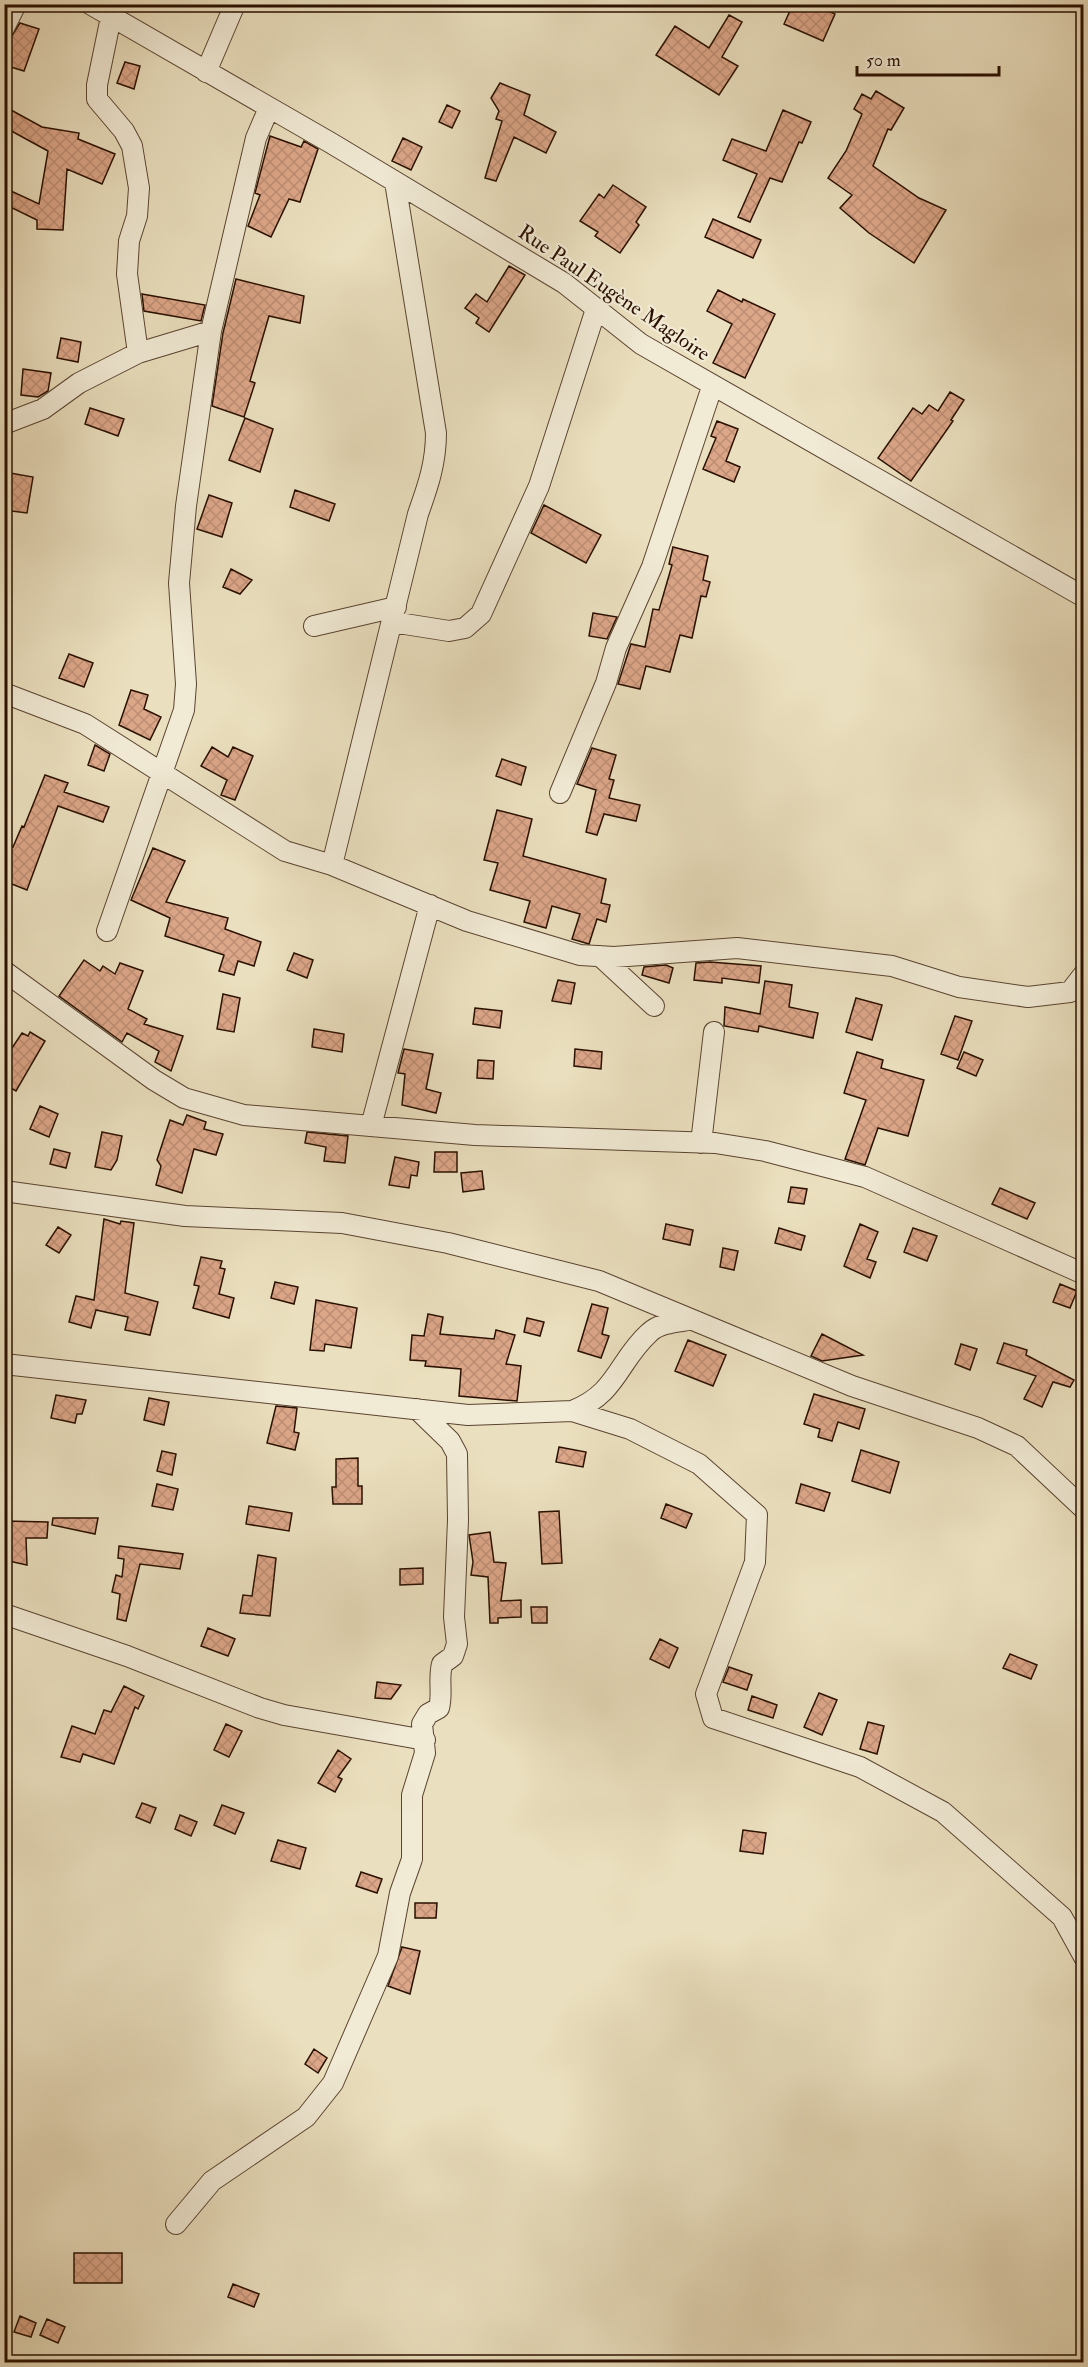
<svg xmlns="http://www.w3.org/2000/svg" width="1088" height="2367" viewBox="0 0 1088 2367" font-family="'IM FELL Double Pica',serif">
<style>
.building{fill:url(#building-cross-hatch);stroke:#2a1000;stroke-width:1.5}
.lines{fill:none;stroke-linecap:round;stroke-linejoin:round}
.minor-casing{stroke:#5a4430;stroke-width:22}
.minor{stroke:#f1ead5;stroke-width:20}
.labels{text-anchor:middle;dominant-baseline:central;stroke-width:4.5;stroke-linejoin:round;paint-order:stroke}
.street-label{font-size:21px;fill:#2a1000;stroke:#f1ead5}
</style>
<defs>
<pattern id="building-cross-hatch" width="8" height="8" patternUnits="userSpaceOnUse" patternTransform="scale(1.5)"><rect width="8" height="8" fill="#dca688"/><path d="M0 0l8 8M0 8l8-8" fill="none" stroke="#bd8e74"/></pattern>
</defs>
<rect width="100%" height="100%" fill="#eadfbe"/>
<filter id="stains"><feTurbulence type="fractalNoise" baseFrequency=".00333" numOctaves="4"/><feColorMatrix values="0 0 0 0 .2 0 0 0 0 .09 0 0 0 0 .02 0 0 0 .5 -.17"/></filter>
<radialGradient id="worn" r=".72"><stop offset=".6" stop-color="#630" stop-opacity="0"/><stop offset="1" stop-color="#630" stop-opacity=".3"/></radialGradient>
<path class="building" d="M793 4H814L835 14 823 41 784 24Z
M729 15 742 22 722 57 738 66 719 95 656 55 675 26 709 48Z
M20 23 39 29 24 71 4 65 11 37Z
M125 62 140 66 134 89 117 83Z
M500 83 530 95 524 115 556 132 546 153 514 137 496 181 485 178 502 121 496 119 499 111 491 98Z
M876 91 904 108 891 130 888 129 873 166 919 198 946 210 914 263 869 233 840 208 852 195 828 178 846 151 862 114 854 109 862 94 871 99Z
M447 105 460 111 452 128 439 122Z
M11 110 42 127 79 133 78 139 115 154 102 184 67 169 63 230 37 229V220L4 204 11 191 39 204 48 151 4 127V121Z
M783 110 811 122 802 143 799 142 782 182 770 178 750 222 738 217 757 174 723 160 732 139 766 151Z
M270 136 301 147 304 141 318 149 300 202 289 199 271 237 248 226 260 195 255 193Z
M403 138 422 147 411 170 392 161Z
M613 185 646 207 636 222 639 225 620 253 595 236 598 232 580 221 599 194 604 198Z
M713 219 761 240 753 258 705 237Z
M509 266 525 275 489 332 476 323 479 318 465 308 476 294 487 302Z
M236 279 304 296 300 323 269 316 250 381 255 383 244 417 212 406 223 333Z
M718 290 742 302 743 299 775 314 745 378 713 363 732 324 707 311Z
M142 294 205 305 201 321 144 311Z
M61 338 81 342 78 362 57 358Z
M23 369 51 373 48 391 38 397 21 395Z
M950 392 964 400 951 420 953 421 911 481 878 458 913 408 922 414 929 405 938 411Z
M90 408 124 419 118 436 85 424Z
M245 418 273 429 260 472 229 460Z
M717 421 738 429 726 461 740 467 734 482 703 469 716 438 711 436Z
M10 473 33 477 27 513 4 510Z
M295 490 335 504 329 521 290 507Z
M209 495 232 503 222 537 197 529Z
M544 505 601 535 586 563 531 533Z
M673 547 708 556 703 580 710 582 706 597 701 596 692 638 680 635 670 672 646 666 640 689 618 684 631 644 645 647 653 609 659 610 672 565 669 564Z
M231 569 252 580 240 594 223 587Z
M593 613 617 617 607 639 589 636Z
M69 654 93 663 84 687 59 678Z
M131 690 148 695 144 709 161 717 150 740 119 725Z
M95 745 110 754 104 771 88 765Z
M212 747 228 757 233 747 253 756 235 800 221 795 227 780 201 766Z
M592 748 616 755 609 779 614 780 609 798 640 805 636 821 604 814 597 835 586 832 596 790 577 784Z
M502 759 526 767 521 785 496 776Z
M45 775 68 783 64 792 109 807 103 822 58 806 27 890 4 881V844L13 847 22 826 24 827Z
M497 810 532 819 523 856 606 879 601 903 610 905 606 922 597 919 589 944 572 939 580 914 552 906 546 928 524 922 530 901 490 890 498 863 484 860Z
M153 848 185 861 166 902 228 918 225 929 261 942 254 966 238 961 234 975 219 971 224 955 165 936 170 918 131 900Z
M294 953 313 960 307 978 287 970Z
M84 960 100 971 103 966 115 974 120 963 143 971 128 1009 147 1019 144 1024 183 1036 171 1071 155 1062 159 1051 127 1033 122 1042 59 996Z
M710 962 761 966 759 983 722 978V983L694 980 696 963Z
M666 965 673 968 669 983 642 975 644 967Z
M558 980 575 983 571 1004 552 1001Z
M765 981 792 985 789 1007 818 1013 813 1038 759 1026 758 1032 724 1026 725 1007 760 1014Z
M223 994 240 998 234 1032 217 1029Z
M856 998 882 1005 872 1040 846 1032Z
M475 1008 502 1011 500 1028 473 1024Z
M955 1016 972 1021 958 1060 941 1054Z
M314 1029 344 1034 342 1052 312 1047Z
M30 1032 45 1041 16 1091 4 1084V1060L22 1033 28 1036Z
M404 1049 433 1054 426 1089 441 1093 436 1113 402 1105 405 1074 398 1073Z
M575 1049 602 1052 601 1069 574 1066Z
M857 1052 883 1060 881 1068 924 1080 908 1136 878 1128 865 1165 845 1159 866 1100 844 1093Z
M964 1052 983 1060 976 1076 957 1068Z
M478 1060 494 1061 493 1079 477 1078Z
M40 1106 58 1114 49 1137 30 1129Z
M187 1115 206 1122 204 1129 223 1134 216 1155 194 1149 182 1193 156 1185 161 1166 157 1160 170 1120 183 1125Z
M102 1132 122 1136 117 1160 111 1170 95 1167Z
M307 1132 348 1136 345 1163 324 1161 326 1147 305 1143Z
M54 1149 70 1153 66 1168 50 1164Z
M435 1152H457V1172H434Z
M395 1157 419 1162 417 1176 411 1175 409 1188 389 1185Z
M482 1171 484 1189 463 1192 461 1173Z
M791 1187 807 1189 804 1204 788 1202Z
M1000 1188 1035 1203 1027 1219 992 1204Z
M104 1219 120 1224 121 1221 134 1223 125 1293 158 1302 150 1335 125 1330 128 1317 96 1310 91 1328 69 1322 76 1296 94 1300Z
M666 1224 693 1230 690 1245 663 1239Z
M860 1224 878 1232 867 1259 876 1262 870 1278 844 1266Z
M58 1227 71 1235 59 1253 46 1245Z
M779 1228 805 1236 801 1250 775 1243Z
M913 1228 937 1236 927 1261 904 1252Z
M723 1248 738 1251 734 1270 720 1267Z
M201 1257 222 1261 220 1268 225 1269 219 1294 234 1298 229 1318 193 1308 199 1286 194 1285Z
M275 1282 298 1287 294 1304 271 1298Z
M1060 1284 1077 1291 1070 1308 1053 1302Z
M316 1300 357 1308 351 1348 325 1344 324 1351 310 1350Z
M592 1304 608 1308 602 1334 609 1336 601 1358 578 1351Z
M428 1314 443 1317 440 1334 494 1339 496 1330 515 1335 506 1364 521 1366 517 1401 459 1396 461 1369 425 1366 426 1361 410 1360 412 1335 424 1336Z
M527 1318 544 1322 540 1336 524 1332Z
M822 1334 863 1355 822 1361 811 1356Z
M688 1340 726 1355 713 1386 675 1371Z
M1004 1343 1027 1350 1026 1355 1074 1380 1070 1387 1053 1382 1042 1407 1024 1399 1036 1376 997 1363Z
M961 1344 977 1349 970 1370 955 1364Z
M814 1394 865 1409 859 1429 838 1422 832 1441 818 1437 820 1429 804 1424Z
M56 1395 86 1400 82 1414H77L75 1423 51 1418Z
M149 1398 169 1402 164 1425 144 1420Z
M276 1406 297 1408 294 1432 299 1433 295 1450 267 1443Z
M559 1447 586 1452 583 1467 556 1462Z
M861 1450 899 1462 890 1493 852 1481Z
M162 1451 176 1454 172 1475 157 1471Z
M358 1458V1486H362V1504H333L332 1487H336V1459Z
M157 1484 178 1489 173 1510 152 1506Z
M801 1484 830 1493 824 1511 796 1503Z
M666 1504 692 1514 686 1528 661 1518Z
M249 1506 292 1513 289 1531 246 1524Z
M559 1511 562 1563 542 1564 539 1512Z
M53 1518H98L95 1534 52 1525Z
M4 1521 48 1522 47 1538H26L27 1565 4 1560Z
M490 1532 494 1562 506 1563 501 1601 521 1600V1617L498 1618V1623H490L488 1577 471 1575 473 1562 469 1535Z
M119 1546 183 1554 180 1569 140 1564 126 1621 117 1619 120 1594 112 1592 116 1575 122 1577 124 1559 118 1558Z
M258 1555 276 1558 270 1616 240 1613 243 1595 252 1596Z
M423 1568V1584L400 1585V1569Z
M531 1607H547V1623H532Z
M208 1628 235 1639 228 1656 201 1646Z
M660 1639 678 1648 669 1668 650 1659Z
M1010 1654 1037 1665 1031 1679 1003 1668Z
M729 1667 752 1675 747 1690 723 1682Z
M377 1682 401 1685 391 1699 375 1698Z
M124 1686 144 1696 138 1709 135 1707 114 1764 83 1754 80 1762 61 1757 72 1726 95 1734 104 1710 111 1712Z
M819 1693 837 1700 822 1735 804 1727Z
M752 1696 777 1705 773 1718 748 1710Z
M868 1722 884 1726 877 1754 860 1749Z
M226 1724 242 1731 229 1757 214 1750Z
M338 1750 351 1759 338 1777 342 1779 335 1792 318 1783Z
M142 1803 156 1808 150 1823 136 1817Z
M222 1805 244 1813 235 1834 214 1825Z
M180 1815 197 1822 191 1836 175 1829Z
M743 1830 766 1833 763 1854 740 1851Z
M278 1840 306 1848 300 1869 271 1861Z
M361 1872 382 1879 377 1893 356 1886Z
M415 1903H437L436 1918H415Z
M402 1947 420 1951 410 1994 388 1986Z
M314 2049 327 2058 318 2073 305 2064Z
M74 2253H122V2283H74Z
M233 2284 259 2294 254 2307 228 2297Z
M20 2316 36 2323 31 2337 14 2332Z
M47 2319 65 2327 58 2343 40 2335Z"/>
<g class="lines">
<defs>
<path id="minor" d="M90 4 331 143 564 283 641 344 1084 597
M4 28 16 4
M206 72 235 4
M138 353 211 331
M4 424 43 409 79 383 138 353 127 274 129 241 137 216 139 188 132 146 124 131 97 99V85L111 17
M392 622 449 631 465 628 481 614 539 486 596 309
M314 626 396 607
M4 693 85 724 285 851 332 865 467 921 580 955 614 957 737 948 892 966 959 987 1028 997 1070 992 1084 974
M560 793 606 683 616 648 652 567 712 387
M332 865 418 514C428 486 436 463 436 433L395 182
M107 931 184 710 186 684 179 583 186 506 211 331 256 138 269 108
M600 956 654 1006
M4 971 154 1080 184 1098 244 1115 475 1135 715 1143 765 1151 865 1177 1084 1274
M371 1126 430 905
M701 1143 714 1032
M4 1191 185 1216 342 1223 448 1243 599 1281 852 1386 978 1428 1017 1446 1084 1509
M4 1364 468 1415 572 1411C617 1394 618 1361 649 1333 659 1323 676 1322 689 1320
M572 1411 630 1429 699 1464 757 1515 755 1562 706 1694 713 1718 860 1767 943 1812 1062 1917 1084 1957
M4 1614 127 1656 260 1708 284 1715 425 1740
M176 2224 212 2181 306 2117 333 2083 388 1956 400 1893 412 1859V1795L425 1753 422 1724 428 1714 439 1708C443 1693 438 1680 442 1664L453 1656 457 1644 454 1617 458 1520 457 1454 450 1441 417 1409"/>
</defs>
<use href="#minor" class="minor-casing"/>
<use href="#minor" class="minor"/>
</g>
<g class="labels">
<g class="street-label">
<text transform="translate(614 293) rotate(34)">Rue Paul Eugène Magloire</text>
</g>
</g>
<rect width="1088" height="2367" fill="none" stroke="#eadfbe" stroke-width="24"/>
<rect x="6" y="6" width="1076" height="2355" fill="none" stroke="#2a1000" stroke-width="3"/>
<rect x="12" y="12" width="1064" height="2343" fill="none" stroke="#2a1000" stroke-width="1.5"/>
<path d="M857 66v9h142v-9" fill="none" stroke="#2a1000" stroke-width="3"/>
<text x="866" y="66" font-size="18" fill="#2a1000" stroke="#f1ead5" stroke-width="4.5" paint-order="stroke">50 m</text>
<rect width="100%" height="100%" filter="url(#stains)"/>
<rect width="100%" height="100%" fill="url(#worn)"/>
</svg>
